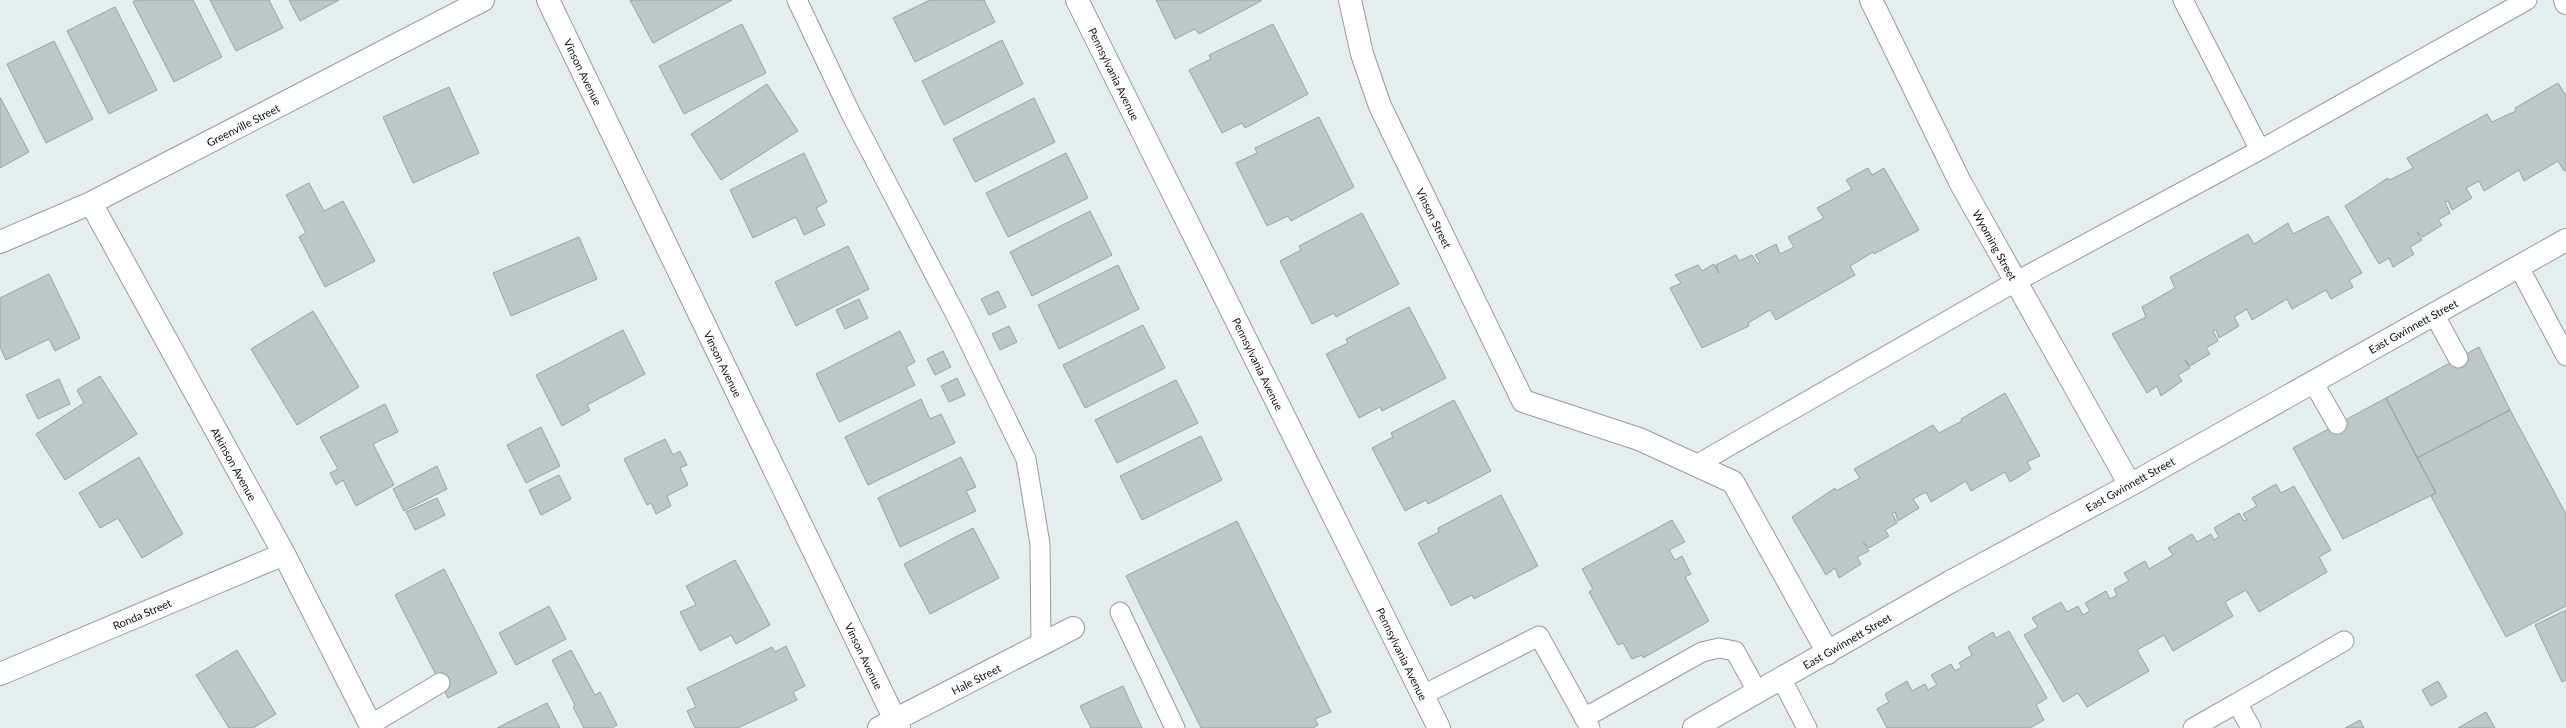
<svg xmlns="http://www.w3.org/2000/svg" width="2566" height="728" viewBox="0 0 2566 728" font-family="Lato,sans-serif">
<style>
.building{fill:#bfc6c7;stroke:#9aa1a2}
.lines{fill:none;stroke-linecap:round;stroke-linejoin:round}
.service-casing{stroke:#949b9c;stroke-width:21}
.minor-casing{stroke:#949b9c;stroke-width:24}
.secondary-casing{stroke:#949b9c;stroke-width:24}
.service{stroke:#fff;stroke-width:19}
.minor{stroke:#fff;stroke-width:22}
.secondary{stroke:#fff;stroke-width:22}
.labels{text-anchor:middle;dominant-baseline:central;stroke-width:3;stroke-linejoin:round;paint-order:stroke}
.street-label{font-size:11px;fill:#0b0e0e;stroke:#fff}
</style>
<rect width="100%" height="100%" fill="#e6edef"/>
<path class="building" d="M136 0H193L222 57 174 82 133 2Z
M210 0H269L283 28 236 51Z
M289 0H339L300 21Z
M630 0H732L653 43Z
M930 0H984L995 22 915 62 893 18Z
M1156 0H1261V1L1199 34 1195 29 1175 39Z
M115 7 157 90 109 114 67 31Z
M742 24 766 73 684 114 659 66Z
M1273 24 1308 94 1245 128 1242 123 1222 133 1189 70 1211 59 1209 55Z
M1002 40 1023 84 944 125 922 81Z
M54 41 93 119 46 143 7 64Z
M2558 83 2566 96V170L2564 171 2558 161 2524 181 2519 170 2484 191 2479 181 2466 188 2472 198 2452 210 2448 201 2445 202 2450 213 2438 220 2442 225 2423 237 2417 232 2422 240 2410 247 2414 254 2393 267 2389 258 2379 264 2345 206 2388 178 2390 180 2413 168 2407 158 2487 114 2492 122 2516 111 2515 108Z
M767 84 798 131 721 180 691 134Z
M449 87 479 153 413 183 383 117Z
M0 97 29 152 0 168Z
M1034 98 1055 142 975 182 953 139Z
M1319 117 1354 187 1291 221 1288 216 1267 226 1236 163 1257 153 1255 148Z
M804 153 827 202 816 208 825 225 804 235 796 217 753 238 730 190Z
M1066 153 1088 198 1008 237 986 193Z
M1868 168 1872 175 1884 168 1919 230 1874 254 1873 252 1850 266 1855 275 1776 320 1770 310 1748 323 1749 326 1702 348 1670 288 1681 283 1675 275 1698 265 1702 271 1714 264 1719 273 1716 265 1736 255 1739 261 1752 255 1758 264 1760 262 1755 255 1776 244 1780 254 1794 247 1788 237 1824 218 1817 208 1852 189 1846 180Z
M309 183 324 211 343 201 375 261 325 287 299 237 306 233 286 195Z
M1090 211 1112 255 1032 296 1010 252Z
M1362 213 1399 284 1336 317 1334 313 1312 324 1280 261 1301 250 1299 246Z
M2328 216 2362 273 2349 280 2353 287 2331 299 2326 290 2292 309 2287 299 2252 320 2247 309 2234 317 2239 326 2219 338 2216 330 2213 331 2218 341 2206 348 2210 354 2190 366 2185 360 2190 368 2178 375 2182 381 2161 396 2157 386 2147 393 2112 334 2146 317 2142 307 2175 288 2170 277 2248 234 2254 244 2288 223 2293 234Z
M579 237 597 279 511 316 493 273Z
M848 246 869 289 796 326 775 282Z
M1118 265 1139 309 1059 349 1038 305Z
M49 274 80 338 55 351 49 339 6 360 0 347V298Z
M998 291 1006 307 989 315 981 299Z
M859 299 868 318 845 329 836 310Z
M1409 307 1446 378 1382 411 1380 407 1359 418 1326 354 1348 343 1346 339Z
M313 311 359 387 297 425 251 349Z
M1143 325 1165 368 1085 408 1063 365Z
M1009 326 1017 342 1000 350 992 334Z
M623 330 645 374 587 405 590 410 562 426 536 375Z
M900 331 915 362 906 367 915 385 839 422 816 374Z
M2479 347 2510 410 2417 458 2386 398Z
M943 351 951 367 935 375 927 359Z
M100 376 137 434 65 480 36 434 84 403 77 390Z
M957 378 965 395 949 402 941 386Z
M59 379 70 404 38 419 26 395Z
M1176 380 1198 423 1117 463 1095 420Z
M2005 393 2040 456 2027 462 2031 469 2010 482 2005 472 1971 491 1966 481 1931 502 1926 492 1913 499 1919 508 1898 521 1895 512 1892 513 1897 523 1885 530 1889 536 1869 548 1863 542 1869 551 1857 557 1861 564 1839 578 1835 568 1826 575 1792 517 1835 488 1836 491 1860 478 1854 469 1933 425 1939 433 1962 421 1961 419Z
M2386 398 2436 493 2343 539 2293 448Z
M921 399 930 419 941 414 955 443 868 485 845 437Z
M1454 400 1491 471 1428 504 1426 500 1405 511 1372 448 1393 437 1391 433Z
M385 404 398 432 373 444 394 485 356 506 343 480 336 485 330 473 338 469 320 437Z
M2510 410 2566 514V606L2506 637 2431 496 2436 493 2417 458Z
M541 427 560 466 526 483 507 445Z
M1201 436 1222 480 1142 520 1120 476Z
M665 439 673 455 680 451 687 465 680 468 688 485 667 496 671 506 656 514 651 503 647 505 624 459Z
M139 457 183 534 142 558 118 518 100 528 79 493Z
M961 457 976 487 966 491 976 511 900 547 878 498Z
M437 466 447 489 404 511 393 489Z
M559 475 571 499 541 515 529 490Z
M2276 484 2281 493 2294 486 2331 550 2319 557 2327 572 2259 612 2246 590 2225 602 2233 616 2173 651 2164 635 2137 650 2149 671 2087 707 2078 693 2063 702 2024 635 2038 627 2032 618 2061 602 2067 612 2078 606 2083 615 2090 611 2085 603 2106 591 2110 599 2117 595 2114 589 2129 581 2124 573 2145 561 2149 569 2173 555 2168 548 2192 534 2197 542 2211 534 2214 540 2219 537 2214 528 2239 513 2244 521 2247 520 2243 514 2257 506 2252 498Z
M1501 495 1538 566 1474 599 1472 595 1451 606 1418 543 1439 532 1438 528Z
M437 498 445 515 415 530 406 512Z
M1672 520 1685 542 1669 550 1675 560 1682 556 1691 574 1685 577 1709 621 1643 658 1642 655 1632 659 1623 643 1618 645 1589 592 1593 589 1582 569Z
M1237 521 1331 712 1315 719 1318 725 1313 728H1201L1126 576Z
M973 528 999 578 930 614 904 564Z
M735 560 770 625 736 644 731 635 700 651 680 612 696 605 686 586Z
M444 569 497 673 448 698 395 595Z
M549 606 566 639 516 665 499 633Z
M2566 610V680L2562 682 2535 625Z
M2009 631 2047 698 2036 705 2044 720 2030 728H1887L1877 709 1889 702 1885 694 1907 681 1912 691 1925 684 1928 690 1937 685 1931 675 1951 664 1955 671 1962 667 1959 663 1972 655 1968 647 1993 632 1996 638Z
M786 646 805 686 793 692 797 700 738 728H695L687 711 696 707 687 688 772 647 775 652Z
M237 650 276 714 253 728H229L196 675Z
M571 650 595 695 600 692 617 725 612 728H584L573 707 575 705 552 660Z
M2438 681 2447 697 2431 706 2422 690Z
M1123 686 1142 728H1091L1080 706Z
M547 703 560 728H497Z
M2486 712 2495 728H2458Z
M2360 720 2364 728H2345Z"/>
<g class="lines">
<defs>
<path id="service" d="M797 0 851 114 959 321 1026 459 1040 544 1041 645
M2183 0 2260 150
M2519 267 2566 356
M2434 314 2458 358
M2313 382 2337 424
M1696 465 2015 282 2260 150 2527 0
M1120 612 1175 728
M1781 678 1807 728
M1423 695 1539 636 1590 728
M1584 718 1702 652 1719 648 1735 651 1757 691
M370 725 440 683
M2193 728 2237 703
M2251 728 2237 703 2344 641"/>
<path id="minor" d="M548 0 899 728
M1350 0 1362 54 1380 106 1523 401 1639 439 1733 482 1828 653
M1871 0 1960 182 2130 485
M2565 0 2566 3
M91 203 284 554 372 728
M0 242 91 203 483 0
M0 674 284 554
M879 728 1073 628
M1694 728 1950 582 2130 485 2566 240"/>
<path id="secondary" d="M1077 0 1439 728"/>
</defs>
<use href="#service" class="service-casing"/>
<use href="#minor" class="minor-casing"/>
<use href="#secondary" class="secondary-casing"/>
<use href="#service" class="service"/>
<use href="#minor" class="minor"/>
<use href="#secondary" class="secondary"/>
</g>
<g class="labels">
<g class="street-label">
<text transform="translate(583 72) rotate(64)">Vinson Avenue</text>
<text transform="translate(1114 74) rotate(64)">Pennsylvania Avenue</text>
<text transform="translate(243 125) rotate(-27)">Greenville Street</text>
<text transform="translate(1434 218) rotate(64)">Vinson Street</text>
<text transform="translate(1995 245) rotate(61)">Wyoming Street</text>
<text transform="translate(2413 326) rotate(-29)">East Gwinnett Street</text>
<text transform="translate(723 364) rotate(64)">Vinson Avenue</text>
<text transform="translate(1258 364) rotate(64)">Pennsylvania Avenue</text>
<text transform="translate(234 464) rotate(61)">Atkinson Avenue</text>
<text transform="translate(2130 484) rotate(-29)">East Gwinnett Street</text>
<text transform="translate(142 614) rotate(-23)">Ronda Street</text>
<text transform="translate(1847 641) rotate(-30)">East Gwinnett Street</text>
<text transform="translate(1402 654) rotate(64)">Pennsylvania Avenue</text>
<text transform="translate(864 656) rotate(64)">Vinson Avenue</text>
<text transform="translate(976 679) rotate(-27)">Hale Street</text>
</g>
</g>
</svg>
